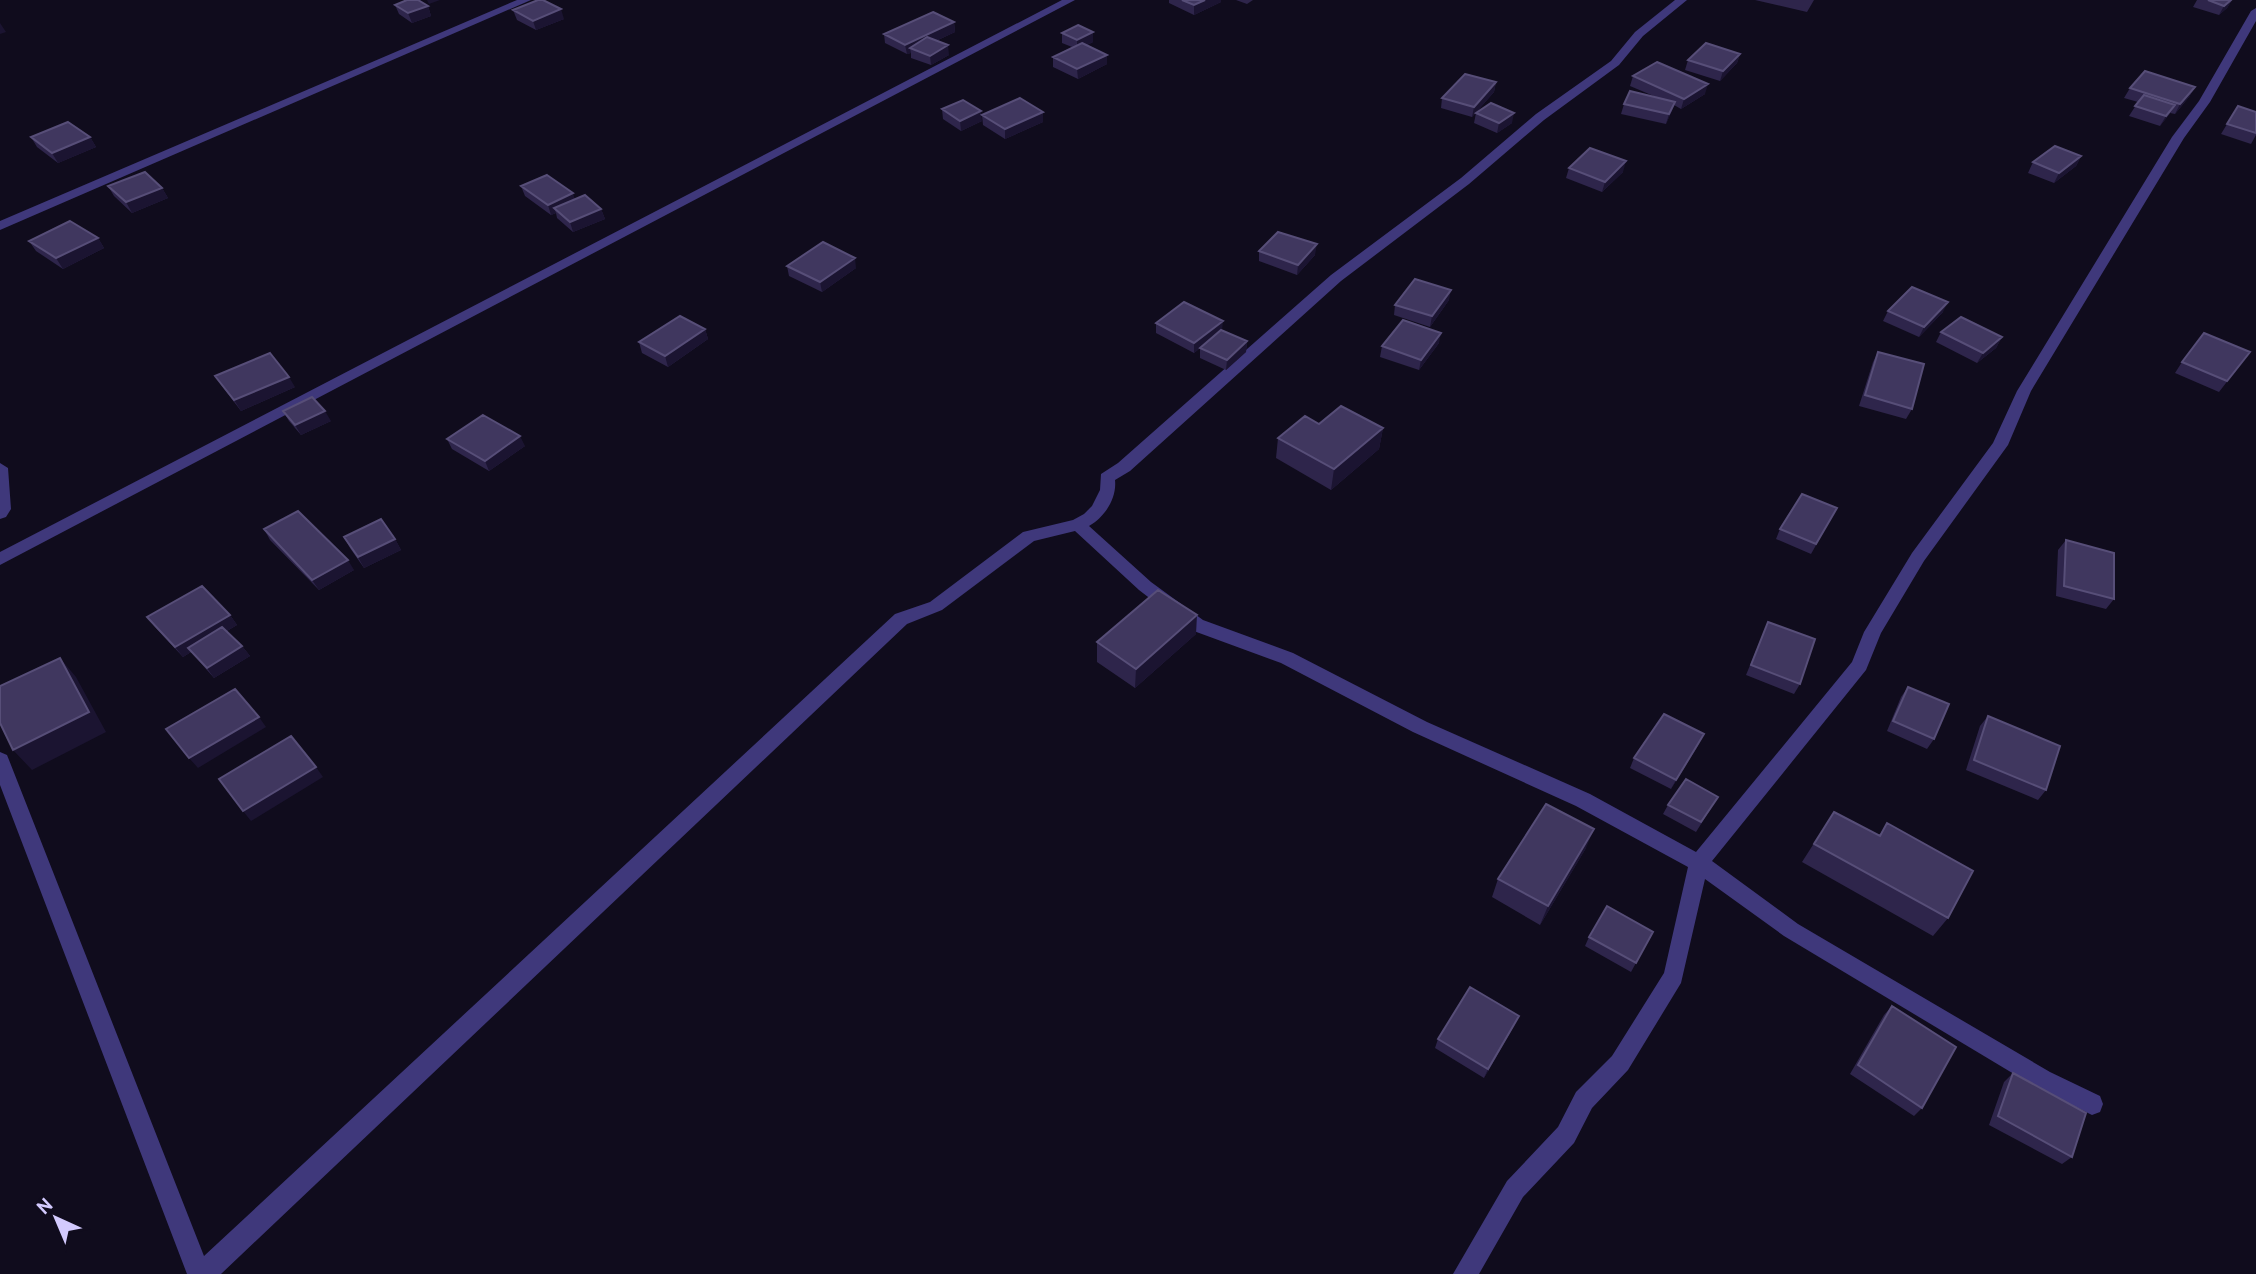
<svg xmlns="http://www.w3.org/2000/svg" width="2256" height="1274" viewBox="0 0 2256 1274" font-family="Overpass,sans-serif">
<style>
.lines{fill:none;stroke-linecap:round;stroke-linejoin:round}
.minor{fill:#3f387b;fill-rule:evenodd}
.wall{fill:#2e254b}
.shaded-wall{fill:#1b1431}
.building{fill:#40375f;stroke:#574e78;stroke-width:2}
</style>
<rect width="100%" height="100%" fill="#100c1d"/>
<g class="lines">
<path class="minor" d="M517 0H531L0 230V221Z
M1062 0H1075L0 565V552Z
M1675 0H1687L1643 36 1619 65 1544 120 1469 184 1341 281 1130 471 1115 480C1117 498 1105 517 1089 526L1151 582 1203 620 1293 653 1427 722 1590 794 1696 852 1852 662 1864 632 1912 553 1993 443 2017 391 2172 137 2199 101 2251 11 2256 8V21L2210 102 2184 138 2031 391 2008 445 1924 561 1881 633 1866 670 1712 861 1798 924 2050 1072 2100 1096 2103 1104 2100 1112 2092 1115 2034 1086 1784 936 1705 879 1681 983 1628 1070 1592 1108 1574 1143 1523 1197 1479 1274H1453L1507 1181 1558 1127 1576 1092 1612 1056 1664 973 1688 867 1576 806 1413 732 1281 663 1191 630 1139 590 1075 531 1034 541 942 610 907 624 221 1274H187L0 785V752L7 755 9 760 204 1256 895 614 930 602 1023 532 1073 520 1084 514 1092 506 1100 490 1101 474 1118 463 1331 275 1461 178 1536 114 1611 61 1635 32Z
M0 463 8 468 11 509 6 517 0 519Z"/>
</g>
<path class="wall" d="M1169 0H1221V2L1194 15 1169 3Z
M1236 0H1253L1247 4Z
M1755 0H1814L1807 12Z
M2197 0H2232L2227 8 2219 15 2193 7Z
M395 5 428 6 431 16 412 23 399 14Z
M513 10 564 19 536 30 517 20Z
M954 22 955 32 936 41 949 55 931 65 911 58V53L907 54 885 43 884 34Z
M1062 33 1093 42 1087 45 1107 64 1078 79 1053 67V57L1072 47 1062 43Z
M1740 54 1737 63 1720 81 1685 70 1688 60Z
M1633 76 1705 94 1681 109 1674 105 1666 124 1621 114 1624 104 1656 97 1630 86Z
M1496 82 1494 92 1472 117 1441 108 1442 98Z
M2195 87 2189 97 2175 114 2170 113 2160 126 2129 116 2138 102 2124 98 2130 88Z
M2238 106 2256 112V135L2251 144 2221 134Z
M942 109 982 121 961 131 943 119Z
M1476 113 1512 123 1497 133 1474 123Z
M982 115 1043 122 1005 139 983 125Z
M31 137H90L96 147 58 163 37 147Z
M2081 156 2076 166 2054 183 2028 173 2033 162Z
M1569 168 1623 172 1602 192 1566 178Z
M108 186 162 188 168 198 132 213 114 196Z
M521 186 575 199 601 209 605 219 573 232 557 218 556 213 551 215 525 196Z
M98 238 104 248 63 269 36 251 29 241Z
M1259 251 1315 255 1297 275 1259 261Z
M787 266 856 268 822 292 789 276Z
M1449 300 1430 327 1394 315 1395 305Z
M1888 311 1943 312 1919 337 1883 321Z
M1156 323 1222 330 1247 341 1246 352 1226 370 1200 358V348L1194 353 1156 333Z
M705 329 708 339 668 367 642 353 639 342Z
M1941 332 2002 337 1996 348 1977 363 1936 342Z
M1439 343 1419 370 1380 357 1382 346Z
M1878 352 1912 409 1906 419 1859 406 1873 362Z
M2250 352 2219 392 2175 373 2182 362Z
M215 376 295 387 241 411 222 386Z
M283 411 331 421 301 435 289 421Z
M1319 424 1383 428 1379 449 1331 490 1276 458 1278 438Z
M447 439 525 446 489 471 452 449Z
M1837 508 1811 554 1776 539 1780 529Z
M264 529 354 570 319 590 270 540Z
M344 537 395 539 401 550 364 568 350 548Z
M2066 540 2114 599 2106 609 2056 596 2058 550Z
M230 615 237 625 227 631 242 646 250 656 214 678 191 652 183 657 155 627 147 617Z
M1768 622 1800 684 1794 694 1746 675Z
M1196 634 1135 688 1097 662V642Z
M1908 687 1934 739 1927 749 1887 731 1901 697Z
M1988 716 2046 790 2038 800 1966 770 1980 726Z
M1699 744 1671 789 1630 768 1634 758Z
M1718 797 1696 832 1663 814 1668 805Z
M1834 812 1879 836 1887 823 1948 918 1933 936 1802 862Z
M1586 848 1540 925 1492 897 1498 879Z
M1653 932 1631 972 1585 946 1589 937Z
M1892 1006 1922 1108 1914 1116 1850 1074 1884 1015Z
M1515 1024 1484 1078 1435 1048 1438 1039Z
M2013 1073 2072 1157 2062 1164 1989 1125 2004 1082Z"/>
<path class="shaded-wall" d="M427 0H440L429 4Z
M1205 0H1221V2L1194 15V5Z
M2232 0 2227 8 2219 15 2224 6Z
M428 6 431 16 412 23 408 13Z
M561 9 564 19 536 30 533 21Z
M954 22 955 32 916 50 910 48 911 53 907 54 905 45Z
M0 23 6 32 0 34Z
M1093 32V42L1077 50V40Z
M948 45 949 55 931 65 930 56Z
M1740 54 1737 63 1720 81 1723 71Z
M1107 55V64L1078 79 1077 69Z
M1496 82 1494 92 1472 117 1474 107Z
M1708 84 1705 94 1681 109 1684 99Z
M2195 87 2189 97 2175 114 2180 104Z
M1675 102 1672 111 1666 124 1669 114Z
M2175 105 2169 115 2160 126 2166 116Z
M981 111 982 121 961 131 960 121Z
M1043 112V122L1005 139V129Z
M1514 113 1512 123 1497 133 1499 123Z
M90 137 96 147 58 163 52 153Z
M2081 156 2076 166 2054 183 2059 173Z
M1626 161 1623 172 1602 192 1605 182Z
M162 188 168 198 132 213 126 202Z
M573 193 576 204 554 208 556 213 551 215 548 205Z
M601 209 605 219 573 232 570 222Z
M98 238 104 248 63 269 56 258Z
M1317 244 1315 255 1297 275 1298 265Z
M855 258 856 268 822 292 820 282Z
M1451 290 1449 300 1430 327 1432 316Z
M1948 302 1943 312 1919 337 1924 327Z
M1223 321 1222 331 1194 353V343Z
M705 329 708 339 668 367 665 356Z
M1441 333 1439 343 1419 370 1421 360Z
M2002 337 1996 348 1977 363 1983 353Z
M1247 341 1246 352 1226 370 1227 360Z
M289 377 295 387 241 411 234 400Z
M325 411 331 421 301 435 295 425Z
M1383 428 1379 449 1331 490 1334 469Z
M520 436 525 446 489 471 485 461Z
M395 539 401 550 364 568 358 557Z
M348 560 354 570 319 590 312 580Z
M230 615 237 625 191 652 188 648 191 652 183 657 175 647Z
M1197 615 1196 634 1135 688 1136 669Z
M242 646 250 656 214 678 207 668Z
M60 658 76 677 106 732 32 770 13 750Z
M259 717 266 727 198 768 189 758Z
M1704 734 1699 744 1671 789 1676 780Z
M316 767 323 777 251 821 243 811Z
M1594 829 1586 848 1540 925 1548 906Z
M1519 1016 1515 1024 1484 1078 1488 1069Z"/>
<path class="building" d="M407 0H418L428 6 408 13 395 5Z
M538 0H543L561 9 533 21 513 10Z
M1182 0H1205L1194 5Z
M2208 0H2231L2224 6Z
M933 12 954 22 905 45 884 34Z
M1078 25 1093 32 1077 40 1062 33Z
M927 37 948 45 930 56 910 48Z
M1082 43 1107 55 1077 69 1053 57Z
M1706 43 1740 54 1723 71 1688 60Z
M1657 62 1708 84 1684 99 1633 76Z
M2145 71 2195 87 2180 104 2130 88Z
M1465 74 1496 82 1474 107 1442 98Z
M1630 91 1675 102 1669 114 1624 104Z
M2144 95 2175 105 2166 116 2135 106Z
M1020 98 1043 112 1005 129 982 115Z
M963 100 981 111 960 121 942 109Z
M1491 103 1514 113 1499 123 1476 113Z
M2238 106 2256 112V133L2227 124Z
M68 122 90 137 52 153 31 137Z
M2055 146 2081 156 2059 173 2033 162Z
M1590 148 1626 161 1605 182 1569 168Z
M145 172 162 188 126 202 108 186Z
M547 175 573 193 548 205 521 186Z
M585 195 601 209 570 222 554 208Z
M70 221 98 238 56 258 29 241Z
M1278 232 1317 244 1298 265 1259 251Z
M823 242 855 258 820 282 787 266Z
M1415 279 1451 290 1432 316 1395 305Z
M1912 287 1948 302 1924 327 1888 311Z
M1184 302 1223 321 1194 343 1156 323Z
M680 316 705 329 665 356 639 342Z
M1961 317 2002 337 1983 353 1941 332Z
M1403 320 1441 333 1421 360 1382 346Z
M1221 330 1247 341 1227 360 1200 348Z
M2204 333 2250 352 2227 381 2182 362Z
M1878 352 1924 364 1912 409 1865 395Z
M270 353 289 377 234 400 215 376Z
M312 397 325 411 295 425 283 411Z
M1341 406 1383 428 1334 469 1278 438 1305 416 1319 424Z
M483 415 520 436 485 461 447 439Z
M1802 494 1837 508 1816 544 1780 529Z
M298 511 348 560 312 580 264 529Z
M381 519 395 539 358 557 344 537Z
M2066 540 2114 553V599L2064 586Z
M202 586 230 615 175 647 147 617Z
M1158 590 1197 615 1136 669 1097 642Z
M1768 622 1815 639 1800 684 1751 665Z
M222 627 242 646 207 668 188 648Z
M60 658 89 712 13 750 0 723V686Z
M1908 687 1949 704 1934 739 1893 721Z
M235 689 259 717 189 758 166 729Z
M1664 714 1704 734 1676 780 1634 758Z
M1988 716 2060 746 2046 790 1974 760Z
M291 736 316 767 243 811 219 779Z
M1686 779 1718 797 1701 822 1668 805Z
M1546 804 1594 829 1548 906 1498 879Z
M1834 812 1880 836 1887 823 1973 871 1948 918 1814 844Z
M1607 906 1653 932 1636 963 1589 937Z
M1470 987 1519 1016 1488 1069 1438 1039Z
M1892 1006 1956 1047 1922 1108 1858 1065Z
M2013 1073 2086 1113 2072 1157 1998 1116Z"/>
<g transform="translate(56 1218) rotate(316)" stroke="#100c1d" stroke-width="5" paint-order="stroke">
<path d="M0-5L12 26L0 18L-12 26Z" fill="#d3cafe"/>
<text y="-10" font-size="19" font-weight="bold" text-anchor="middle" fill="#d3cafe">N</text>
</g>
</svg>
